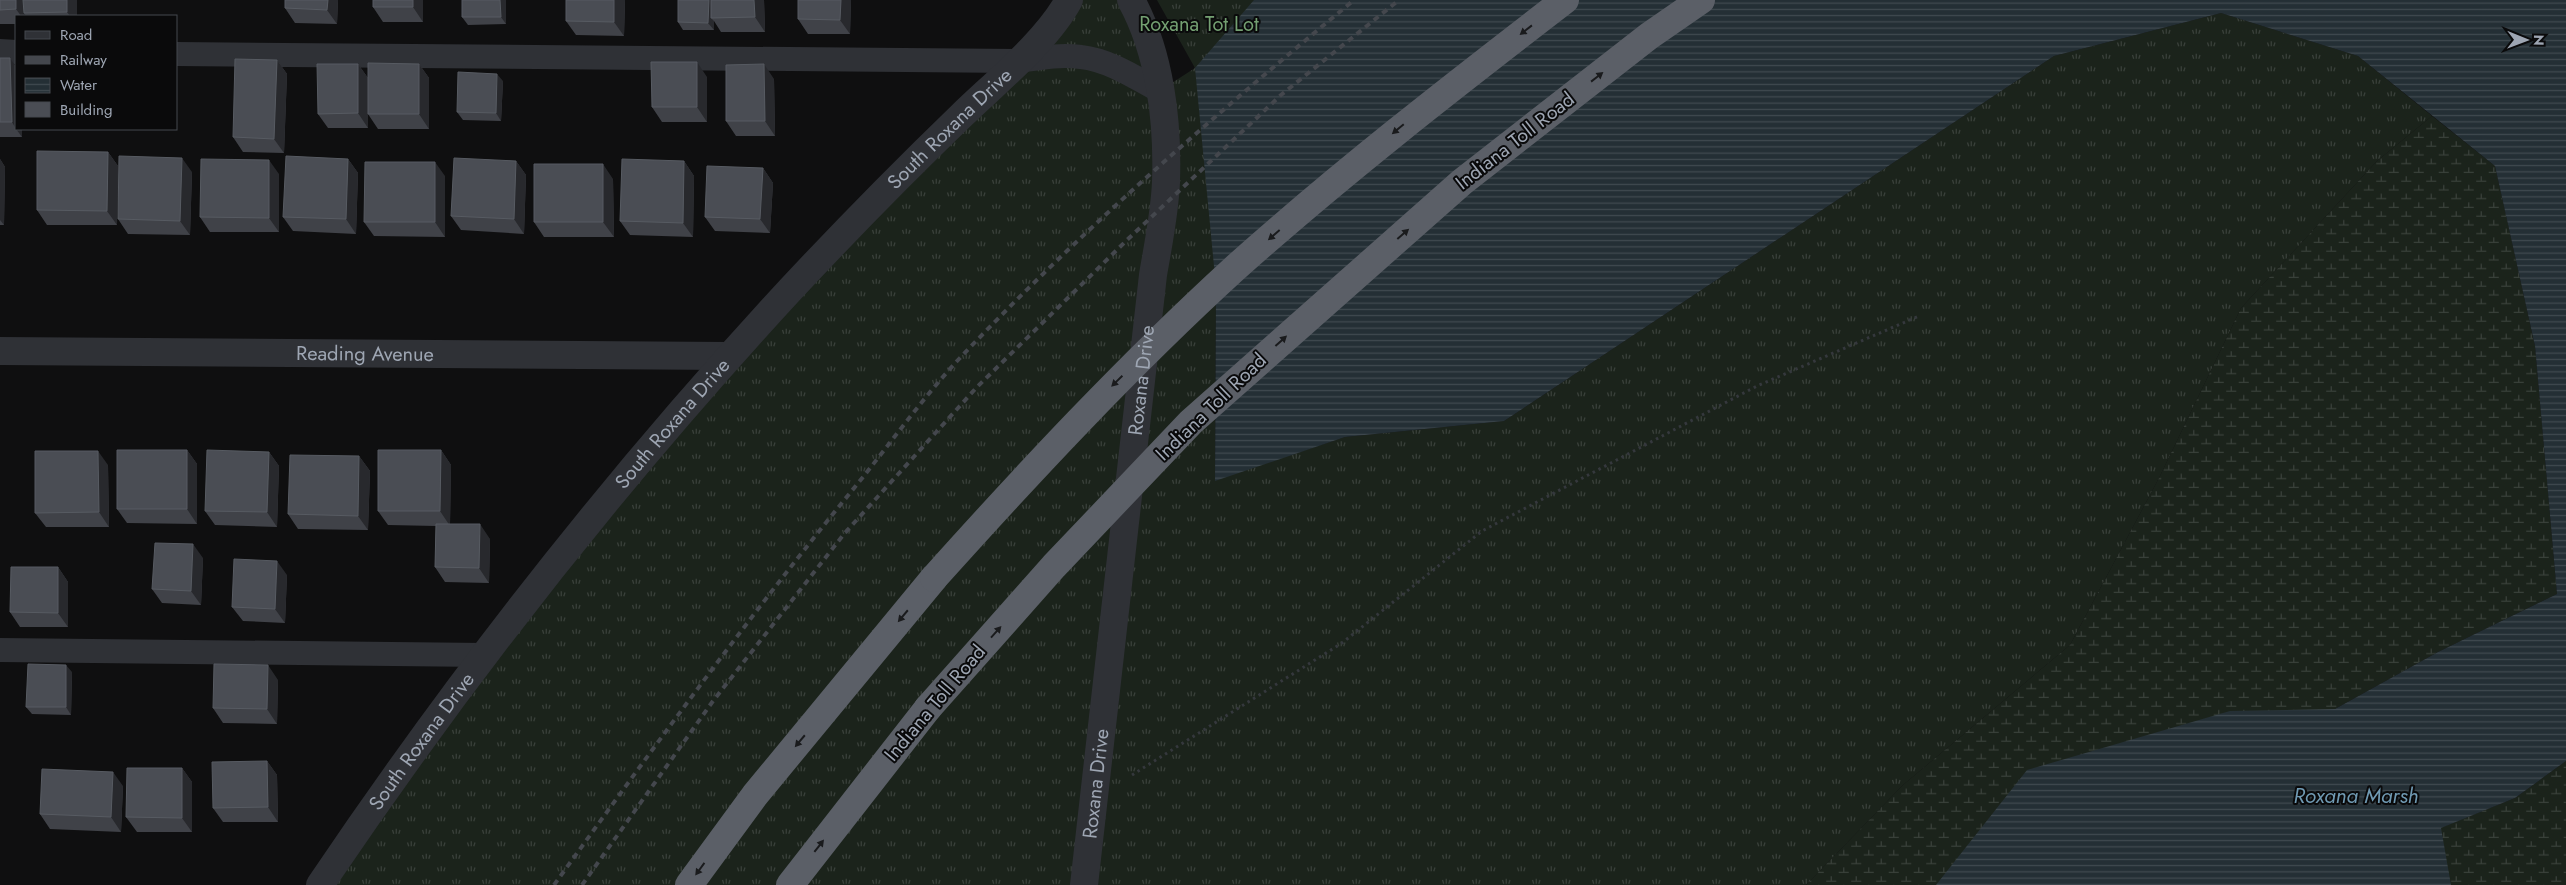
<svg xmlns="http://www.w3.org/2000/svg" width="2566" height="885" viewBox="0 0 2566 885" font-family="Jost,sans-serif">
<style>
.grass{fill:url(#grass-tufts)}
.wetland{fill:url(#wetland-marsh)}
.water{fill:url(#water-rules)}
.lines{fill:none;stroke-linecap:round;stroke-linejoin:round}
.path{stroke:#35383d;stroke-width:3;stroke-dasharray:2.5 4;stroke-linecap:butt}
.service{stroke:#2f3136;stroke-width:24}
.minor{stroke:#2f3136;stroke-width:28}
.motorway{stroke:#5b5f67;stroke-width:28}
.rail{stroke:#44474d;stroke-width:4;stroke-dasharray:6 5;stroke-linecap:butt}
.motorway-bridge{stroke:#5b5f67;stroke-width:28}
.wall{fill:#404248}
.shaded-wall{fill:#28292d}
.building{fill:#4a4d54;stroke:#575b62}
.oneway{fill:#1a1b1d}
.labels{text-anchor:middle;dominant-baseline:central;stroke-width:4;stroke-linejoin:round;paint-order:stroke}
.park-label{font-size:20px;fill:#74a072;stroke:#0a0a0b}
.street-label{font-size:20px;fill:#9ea6b3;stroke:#0a0a0b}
.water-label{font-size:21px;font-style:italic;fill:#709ab3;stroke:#0a0a0b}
</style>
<defs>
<pattern id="grass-tufts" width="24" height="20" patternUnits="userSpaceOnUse" patternTransform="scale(1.25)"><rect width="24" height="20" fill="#1b231b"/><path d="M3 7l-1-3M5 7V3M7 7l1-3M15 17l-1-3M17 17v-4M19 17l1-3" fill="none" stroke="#39403a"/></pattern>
<pattern id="wetland-marsh" width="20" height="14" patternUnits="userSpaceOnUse" patternTransform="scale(1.25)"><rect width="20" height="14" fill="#1b231b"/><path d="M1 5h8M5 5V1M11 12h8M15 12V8" fill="none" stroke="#39403a"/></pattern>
<pattern id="water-rules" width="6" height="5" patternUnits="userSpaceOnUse" patternTransform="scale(1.25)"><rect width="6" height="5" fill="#242f35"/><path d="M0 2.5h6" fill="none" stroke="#404a50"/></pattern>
</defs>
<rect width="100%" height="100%" fill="#0f0f10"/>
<path class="grass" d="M1069 0H1131L1161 90 1195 68 1157 0H1255L1216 287 1215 480 1345 437 1504 421 2054 56 2221 13 2358 56 2432 116 2377 161 2241 308 2159 478 2070 645 1903 785 1806 885H320L597 514Z"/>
<path class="wetland" d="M2432 116 2495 166 2535 346 2557 594 2438 652 2335 709 2114 885H1806L1903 785 2070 645 2159 478 2241 308 2377 161Z
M2566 761V885H2413L2440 828 2515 798Z"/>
<path class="water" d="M1254 0H2566V761L2515 798 2441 828 2451 885H1936L2027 770 2230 711 2335 709 2438 652 2557 594 2535 346 2495 166 2358 56 2221 13 2054 56 1504 421 1345 437 1215 481 1216 287 1195 68Z"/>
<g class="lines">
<path class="path" d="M1132 775 1342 643 1482 531 1757 386 1919 316"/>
<path class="service" d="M0 51 16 52
M176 54 1018 61C1039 58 1060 54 1081 57 1109 60 1136 78 1160 91
M0 650 485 655"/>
<g class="minor">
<path id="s1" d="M0 351 729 356"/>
<path id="s2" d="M320 885C461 676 619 475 790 290 846 230 903 172 962 115 996 82 1047 41 1069 0"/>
<path id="s3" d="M1084 885 1153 275C1158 245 1165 212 1166 181 1168 121 1160 53 1131 0"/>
</g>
<path class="motorway" d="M689 885 755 795 934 578
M790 885 928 708"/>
<path class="rail" d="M554 885C653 748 752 612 859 482 892 441 923 398 958 360 1081 230 1216 114 1354 0
M582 885 713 701 844 534 977 387 1127 240 1281 95 1399 0"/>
<path class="motorway-bridge" d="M934 578C1030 471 1128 366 1234 269 1340 174 1452 87 1565 0
M928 708 1054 566 1191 422 1462 182 1649 36 1701 0"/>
</g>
<path class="wall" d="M0 0H77V16H16V24H0Z
M285 0H338L337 24 295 23 285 8Z
M373 0H423V22H383L373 7Z
M462 0H506V24L468 25 462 17Z
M566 0H625L624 36 576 35 566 21Z
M678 0H764L765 32H721L714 21V30H683L678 22Z
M798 0H851L850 34H808L798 19Z
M0 58 16 67V129H22V137H0Z
M277 60 287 74 284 153 243 152 233 137Z
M358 64 368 78V112L419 64 429 78V129H378L368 114V128H328L318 114Z
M707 77V122H662L652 107Z
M774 79 775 136H736L726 121Z
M503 81 501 121 463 120 457 112Z
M108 152 118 166 117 225H47L37 210Z
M0 159 5 167 4 225H0Z
M348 159 358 173 356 234 293 231 283 217Z
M516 161 526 175 524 234 461 230 451 216Z
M684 161 694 176 693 237 630 235 620 221Z
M763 168 773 183 770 233 715 231 705 217Z
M192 172 190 235 128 234 118 219Z
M279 174V232H210L200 217Z
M445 176V237L374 236 364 222Z
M613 179 614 237H544L534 222Z
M187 450 197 464V524L127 523 117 509Z
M441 450 451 465 450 524 490 539 489 583 445 582 435 567 436 526 388 525 378 511Z
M269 452 279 466 277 527 215 525 205 511Z
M359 456 370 471 368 530 298 529 288 514Z
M108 465 109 527H46L35 513Z
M203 558 201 605 162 603 152 589Z
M58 567 68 582V627H20L10 612Z
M287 575 285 623 243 621 232 607Z
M72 672 71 715 32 714 26 707Z
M278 680 277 724 223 723 213 708Z
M267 761 277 775 278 822H223L213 808Z
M182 768 192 782V832H137L126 817Z
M123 786 121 832 50 829 40 814Z"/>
<path class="shaded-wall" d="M16 0H26L24 13 26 16H21L16 9Z
M67 0H77V16H70L67 12Z
M328 0H338L337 24 327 10Z
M413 0H423V22L413 7Z
M500 0H506V24L501 17Z
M614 0H625L624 36 614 22Z
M709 0H714L711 18 714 21V30L708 23Z
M754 0H764L765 32 755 17Z
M841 0H851L850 34 840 20Z
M10 58 16 67V129L12 122Z
M277 60 287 74 284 153 274 139Z
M697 62 707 77V122L697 107Z
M358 64 368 78V128L358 113Z
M419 64 429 78V129L419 114Z
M764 64 774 79 775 136 765 121Z
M497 74 503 81 501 121 496 113Z
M16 129H22V137Z
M108 152 118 166 117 225 107 211Z
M182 158 192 172 190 235 180 221Z
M0 159 5 167 4 225 0 220Z
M348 159 358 173 356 234 346 219Z
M269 160 279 174V232L269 218Z
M516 161 526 175 524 234 514 219Z
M684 161 694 176 693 237 683 223Z
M435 162 445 176V237L435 222Z
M603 164 613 179 614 237 603 222Z
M763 168 773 183 770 233 760 219Z
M187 450 197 464V524L187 509Z
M441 450 451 465 450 526 440 511Z
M98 451 108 465 109 527 99 512Z
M269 452 279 466 277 527 267 512Z
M359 456 370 471 368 530 358 516Z
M480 524 490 539 489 583 479 568Z
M193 544 203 558 201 605 191 591Z
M277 561 287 575 285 623 275 609Z
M58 567 68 582V627L58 613Z
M66 665 72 672 71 715 66 707Z
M268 665 278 680 277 724 267 709Z
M267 761 277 775 278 822 268 807Z
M182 768 192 782V832L182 818Z
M113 772 123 786 121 832 111 817Z"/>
<path class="building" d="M0 0H16V9L0 10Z
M23 0H67V12L24 13Z
M285 0H328L327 10 285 8Z
M373 0H413V7H373Z
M462 0H500L501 17H462Z
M566 0H614V22L566 21Z
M678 0H709L708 23 678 22Z
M711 0H754L755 17 711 18Z
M798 0H841L840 20 798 19Z
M0 58H10L12 122H0Z
M235 59 277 60 274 139 233 137Z
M651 62H697V107H652Z
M368 63 419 64V114H368Z
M317 64H358V113L318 114Z
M764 64 765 121H726V65Z
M458 72 497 74 496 113 457 112Z
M37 151 108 152 107 211 37 210Z
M119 156 182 158 180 221 118 219Z
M286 156 348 159 346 219 283 217Z
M454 158 516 161 514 219 451 216Z
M201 159 269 160V218L200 217Z
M622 159 684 161 683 223 620 221Z
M365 162H435V222H364Z
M534 164H603V222H534Z
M707 166 763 168 760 219 705 217Z
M117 450H187V509H117Z
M207 450 269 452 267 512 205 511Z
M378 450H441L440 511H378Z
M35 451H98L99 512 35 513Z
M290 455 359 456 358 516 288 514Z
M436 524H480L479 568 435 567Z
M155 543 193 544 191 591 152 589Z
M234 559 277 561 275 609 232 607Z
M11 567H58V613L10 612Z
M28 664 66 665V707H26Z
M214 664 268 665 267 709 213 708Z
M267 761 268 807 213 808 212 762Z
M127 768H182V818L126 817Z
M42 769 113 772 111 817 40 814Z"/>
<defs><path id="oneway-solid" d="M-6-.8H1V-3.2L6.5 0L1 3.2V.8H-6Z" transform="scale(1.25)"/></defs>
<g class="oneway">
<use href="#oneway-solid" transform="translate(1526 30) rotate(142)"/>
<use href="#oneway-solid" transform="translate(1597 77) rotate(-38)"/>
<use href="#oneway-solid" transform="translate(1398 129) rotate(140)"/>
<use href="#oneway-solid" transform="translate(1403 234) rotate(-41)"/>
<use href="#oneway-solid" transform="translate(1274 235) rotate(139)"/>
<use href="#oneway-solid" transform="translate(1281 341) rotate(-42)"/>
<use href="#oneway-solid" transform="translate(1117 381) rotate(136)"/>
<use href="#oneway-solid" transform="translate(903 616) rotate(130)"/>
<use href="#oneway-solid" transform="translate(996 632) rotate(-48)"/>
<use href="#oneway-solid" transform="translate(800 741) rotate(130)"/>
<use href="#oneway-solid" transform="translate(819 846) rotate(-52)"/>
<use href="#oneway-solid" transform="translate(700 869) rotate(126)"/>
</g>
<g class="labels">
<g class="park-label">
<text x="1199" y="24">Roxana Tot Lot</text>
</g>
<g class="street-label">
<text stroke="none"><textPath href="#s2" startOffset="986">South Roxana Drive</textPath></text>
<text transform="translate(1515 141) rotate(-38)">Indiana Toll Road</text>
<text stroke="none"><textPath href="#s1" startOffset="365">Reading Avenue</textPath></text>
<text stroke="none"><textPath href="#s3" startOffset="508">Roxana Drive</textPath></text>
<text transform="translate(1211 407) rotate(-44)">Indiana Toll Road</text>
<text stroke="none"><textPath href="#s2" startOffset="581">South Roxana Drive</textPath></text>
<text transform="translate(935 703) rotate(-50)">Indiana Toll Road</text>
<text stroke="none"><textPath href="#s2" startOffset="176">South Roxana Drive</textPath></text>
<text stroke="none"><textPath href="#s3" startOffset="102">Roxana Drive</textPath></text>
</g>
<g class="water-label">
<text x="2356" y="796">Roxana Marsh</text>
</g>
</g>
<rect x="15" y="15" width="162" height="115" fill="#0a0a0b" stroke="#45484e"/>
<rect x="25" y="31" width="25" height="8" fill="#2f3136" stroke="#45484e"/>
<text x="60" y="40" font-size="15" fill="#9ea6b3">Road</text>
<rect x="25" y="56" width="25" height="8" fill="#44474d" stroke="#45484e"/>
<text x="60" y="65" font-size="15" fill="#9ea6b3">Railway</text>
<rect x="25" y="78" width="25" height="15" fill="url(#water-rules)" stroke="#45484e"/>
<text x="60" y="90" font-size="15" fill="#9ea6b3">Water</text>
<rect x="25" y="102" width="25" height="15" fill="#4a4d54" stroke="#45484e"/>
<text x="60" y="115" font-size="15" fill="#9ea6b3">Building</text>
<g transform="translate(2526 40) rotate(91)" stroke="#0a0a0b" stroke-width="4" paint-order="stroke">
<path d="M0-4L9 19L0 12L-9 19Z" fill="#9ea6b3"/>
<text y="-8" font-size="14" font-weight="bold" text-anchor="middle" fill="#9ea6b3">N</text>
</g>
</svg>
